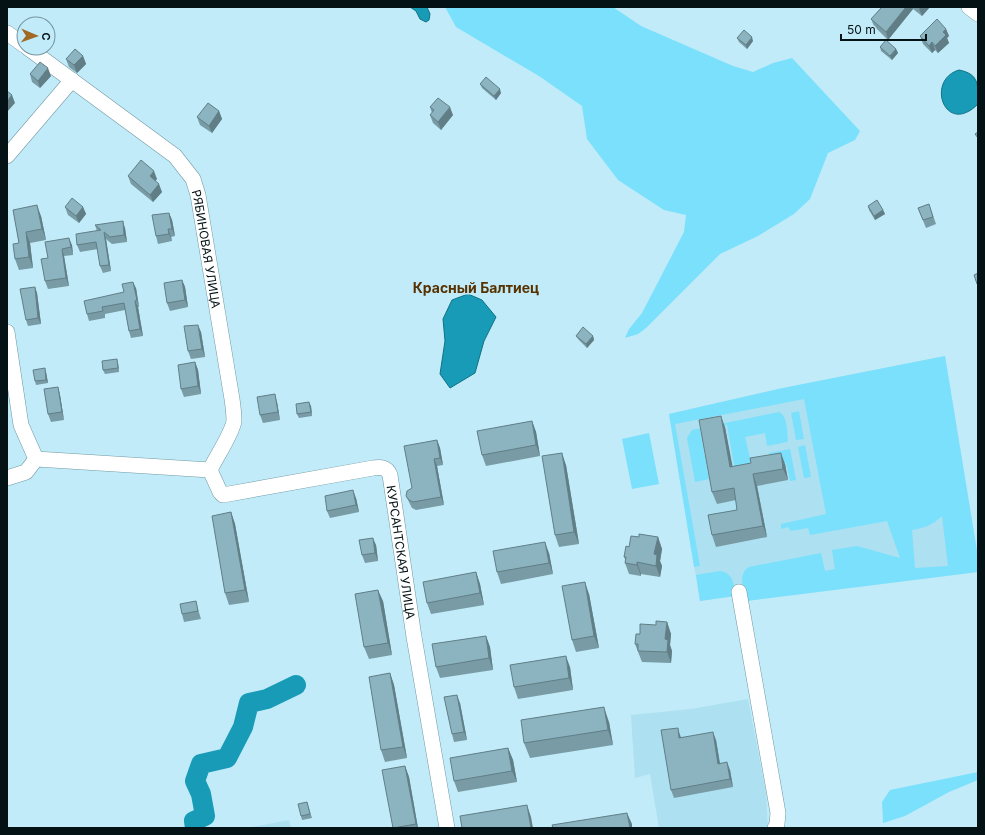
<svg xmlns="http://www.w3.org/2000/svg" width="985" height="835" viewBox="0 0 985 835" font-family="Inter,sans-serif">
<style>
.built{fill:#ade0f0}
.green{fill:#7ae0fc;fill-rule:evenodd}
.water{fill:#179bb7;stroke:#117287}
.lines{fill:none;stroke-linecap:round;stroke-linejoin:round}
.river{stroke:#179bb7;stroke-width:20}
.minor-casing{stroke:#7199a4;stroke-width:16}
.minor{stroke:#fff;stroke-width:15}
.wall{fill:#789ba5}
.shaded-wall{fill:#617e86}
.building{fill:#8bb4c0;stroke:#617e86}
.labels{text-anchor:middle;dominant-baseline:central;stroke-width:3;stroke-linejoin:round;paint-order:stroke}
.street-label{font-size:12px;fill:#041216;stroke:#c1ebf8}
.quarter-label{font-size:14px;font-weight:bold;fill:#573200;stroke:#c1ebf8}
</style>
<rect width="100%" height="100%" fill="#c1ebf8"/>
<path class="built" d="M945 356 978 557V572L746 601 735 596 700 601 669 414 783 388Z
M748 699 766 793 768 828H659L650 774 635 778 631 715 691 709Z
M289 820 291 828H247Z"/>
<path class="green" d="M445 7H613L641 26 733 66 753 72 773 63 792 58 860 131 855 140 828 153 810 199 794 214 758 236 720 254 646 328 638 334 625 338 629 329 642 313 684 232 686 215 664 210 618 180 587 139 582 106 539 76 456 27Z
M945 356 978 557V572L746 601C744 590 737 574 749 567L821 553 825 571 835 569 832 550 857 546 900 558 887 521 810 535 808 528 791 531 788 527 781 529V524L826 514 804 399 675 424 700 566 694 567 669 414 783 388ZM942 516 948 566 915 568 912 530C924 528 933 525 942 516Z
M799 411 804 439 796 440 791 413Z
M779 412C788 417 787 432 788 440L787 442 767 446 765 433 745 437 750 458 758 460 736 476 727 425 700 430 709 479 695 482 687 438 692 430Z
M649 433 659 484 632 489 622 439Z
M805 445 811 477 804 478 798 447Z
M790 449 796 480 790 481 786 463 772 465 769 453Z
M720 571C734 573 734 585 735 596L700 601 696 575Z
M978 772V780L949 792 905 816 883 823 882 802 890 790Z"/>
<path class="water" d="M410 7H427L430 14 429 20 426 22 420 19 416 11Z
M959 70C980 74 978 86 978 104 945 137 925 80 959 70Z
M468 294 482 300 496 317 484 341 475 373 450 388 440 374 445 341 443 319 452 300Z"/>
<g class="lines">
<path class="river" d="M195 828 194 821 205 816 201 794 195 781 201 764 227 758 243 727 249 703 267 699 296 685"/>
<defs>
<g id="minor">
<path d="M969 7 978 14"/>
<path d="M7 33 24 45"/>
<path id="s1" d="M28 48 175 156 193 179 198 195 232 399C233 406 234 414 234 421 232 434 216 457 210 470"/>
<path d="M7 156 72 80"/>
<path d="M7 332 21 425 36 459"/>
<path id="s2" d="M210 470 220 492 223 495 373 468C381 467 387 467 390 475L414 637 447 828"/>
<path d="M7 478 26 472 36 459 210 470"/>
<path d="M739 592 778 813 777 824 775 828"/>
</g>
</defs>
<use href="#minor" class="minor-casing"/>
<use href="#minor" class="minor"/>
</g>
<path class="wall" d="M882 7H930L922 16 913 9 888 40 874 26 871 19Z
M946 29 949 36 947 38 949 43 938 53 935 50 932 53 923 44 920 36Z
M737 38 753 41 747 49 739 42Z
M880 47 896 49 898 53 892 60 881 51Z
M83 56 86 64 77 73 69 67 66 59Z
M30 74 51 76 40 88 32 82Z
M480 84 501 93 496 100 482 88Z
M430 107 453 115 441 130 433 123 430 115 432 113Z
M219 111 222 119 212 133 200 125 197 117Z
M128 176 157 179 155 181 162 192 153 202 131 184Z
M929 204 936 224 926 228 918 208Z
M868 206 883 210 885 214 875 220 869 210Z
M65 207H83L86 214 79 223 68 215Z
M13 210 41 216 46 240 30 243 33 268 19 270 15 259 19 243Z
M169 213 172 220 175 236 171 237 172 241 158 244 156 236Z
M95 225 125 228 127 242 112 244 106 239 111 271 103 273 100 266 98 249 80 252 77 245 97 231Z
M45 242 72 245 73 255 64 256 69 286 48 289 45 281 48 258Z
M182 280 185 287 188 307 170 311 167 303Z
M35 287 37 293 41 324 28 326 26 320Z
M136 288 139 307H138L143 336 131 338 129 331 125 310 105 314V318L89 321 87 314 124 292Z
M201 332 205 357 191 359 188 351Z
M576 336H593L594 340 587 348 578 339Z
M195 362 198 370 201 394 184 397 181 389Z
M118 363 119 372 105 374 103 370Z
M46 372 48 383 36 385 35 381Z
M58 387 60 395 64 420 51 422 48 414Z
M277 402 280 420 263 423 260 415Z
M311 406 312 416 299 418 297 414Z
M532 421 536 432 540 456 486 466 482 455Z
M725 427 732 467 785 464 788 480 757 486 767 537 716 547 712 535 737 510 736 500 717 504 712 492Z
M437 440 440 448 443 465 437 466 444 505 416 510 412 508 406 496 412 488Z
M566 465 579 544 559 547 555 535Z
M356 498 359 512 330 518 327 511Z
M231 512 235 524 249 602 229 605 225 593Z
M639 537H658L662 549 660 561 662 566 660 577 641 574V576L629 574 625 563 626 561 624 557 629 547Z
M376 545 378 561 365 563 362 555Z
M549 553 553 574 501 584 497 572Z
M476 572 480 584 484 605 431 614 427 603Z
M589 594 599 648 576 652 572 640Z
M196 601 198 609 201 619 184 622 182 614Z
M383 601 392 655 369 659 364 647Z
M667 622 671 634 670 645 672 651 671 663 642 662 635 644 640 634 656 625Z
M486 636 490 647 493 670 440 678 436 667Z
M570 667 573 690 518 699 514 687Z
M390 673 394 685 407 758 385 762 381 750Z
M460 703 467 740 454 742 452 734Z
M609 722 613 745 530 758 524 743Z
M680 735 681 737 716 740 720 763 730 770 733 787 674 798 671 790Z
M508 748 513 760 517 782 458 792 454 781Z
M405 766 409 777 418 828H393Z
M307 802 312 818 302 820 301 816Z"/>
<path class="shaded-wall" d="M906 7H912L913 9 888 40 886 32Z
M921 7H930L922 16 919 9Z
M946 29 949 36 947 38 949 43 938 53 935 46 943 32Z
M752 37 753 41 747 49 746 45Z
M932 42 935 50 932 53 929 46Z
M896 49 898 53 892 60 890 56Z
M83 56 86 64 77 73 74 65Z
M48 68 51 76 40 88 38 81Z
M500 89 501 93 496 100 494 96Z
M12 95 15 103 7 112V101Z
M450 107 453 115 441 130 438 122Z
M219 111 222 119 212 133 209 126Z
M154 171 157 179 153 184 150 176Z
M159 184 162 192 153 202 150 195Z
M37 205 41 216 46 240 42 229Z
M83 207 86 214 79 223 76 216Z
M883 210 885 214 875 220 874 216Z
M169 213 172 220 175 236 172 229Z
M123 221 125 228 127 242 124 235Z
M168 229 171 237 172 241 169 234Z
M26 232 30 243 33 268 29 257Z
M104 232 106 239 111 271 109 265Z
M69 238 72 245 73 255 71 247Z
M62 249 64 256 69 286 66 278Z
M182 280 185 287 188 307 185 300Z
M133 282 136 288 139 307 137 300Z
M35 287 37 293 41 324 38 318Z
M135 301 138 307 143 336 140 329Z
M198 325 201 332 205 357 202 349Z
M593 336 594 340 587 348 586 344Z
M117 359 118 363 119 372 118 368Z
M195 362 198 370 201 394 198 386Z
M45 368 46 372 48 383 46 380Z
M58 387 60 395 64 420 62 412Z
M275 394 277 402 280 420 278 412Z
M309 402 311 406 312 416 311 412Z
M721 416 725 427 735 479 730 467Z
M532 421 536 432 540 456 536 445Z
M437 440 440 448 443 465 440 458Z
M562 453 566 465 579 544 574 532Z
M781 453 785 464 788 480 783 469Z
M434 459 437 466 444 505 441 497Z
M753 474 757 486 767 537 763 526Z
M353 490 356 498 359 512 356 505Z
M231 512 235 524 249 602 245 590Z
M658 537 662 549 660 561 662 566 660 577 656 566 654 554Z
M373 538 376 545 378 561 375 553Z
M545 542 549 553 553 574 549 563Z
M637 562 641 574V576L637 565Z
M476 572 480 584 484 605 480 593Z
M585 582 589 594 599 648 594 636Z
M378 590 383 601 392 655 388 643Z
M667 622 671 634 670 645 672 651 671 663 667 652 665 639Z
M486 636 490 647 493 670 489 658Z
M566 656 570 667 573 690 569 678Z
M390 673 394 685 407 758 403 747Z
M457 695 460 703 467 740 464 732Z
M604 707 609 722 613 745 608 730Z
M678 728 680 735 682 745 679 738Z
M713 732 716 740 721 771 718 764Z
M508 748 513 760 517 782 512 771Z
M727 762 730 770 733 787 730 779Z
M405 766 409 777 418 828H417L416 824Z
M527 805 531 817 533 828H531Z
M627 813 632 824V828H630Z"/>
<path class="building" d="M882 7H906L886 32 871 19Z
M937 19 946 29 943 32 946 35 935 46 932 42 929 46 920 36Z
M744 30 752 37 746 45 737 38Z
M886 40 896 49 890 56 880 47Z
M75 49 83 56 74 65 66 59Z
M40 62 48 68 38 81 30 74Z
M486 77 500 89 494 96 480 84Z
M7 91 12 95 7 101Z
M438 98 450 107 438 122 430 115 434 110 430 107Z
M208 103 219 111 209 126 197 117Z
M978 132V138L975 134Z
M141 160 154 171 150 176 159 184 150 195 128 176Z
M72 198 83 207 76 216 65 207Z
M877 200 883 210 874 216 868 206Z
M929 204 933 217 923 220 918 208Z
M37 205 42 229 26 232 29 257 15 259 13 244 19 243 13 210Z
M169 213 172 229H168L169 234 156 236 152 215Z
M123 221 124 235 110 237 104 232 109 265 100 266 96 242 77 245 76 234 101 230 95 225Z
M69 238 71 247 62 249 66 278 45 281 41 259 48 258 45 242Z
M978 273V284H977L974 275Z
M182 280 185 300 167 303 164 283Z
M133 282 137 300 135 301 140 329 129 331 124 303 102 307 103 311 87 314 84 301 124 292 122 284Z
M35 287 38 318 26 320 20 289Z
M198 325 202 349 188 351 184 326Z
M583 327 593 336 586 344 576 336Z
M117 359 118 368 103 370 102 361Z
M195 362 198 386 181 389 178 365Z
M45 368 46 380 35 381 33 370Z
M58 387 62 412 48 414 44 389Z
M275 394 278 412 260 415 257 397Z
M309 402 311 412 297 414 296 404Z
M721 416 730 467 751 463 750 458 781 453 783 469 753 474 763 526 712 535 708 515 737 510 734 488 712 492 699 420Z
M532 421 536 445 482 455 477 431Z
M437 440 440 458 434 459 441 497 413 502 409 500 406 496 407 491 412 488 404 446Z
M562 453 574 532 555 535 542 456Z
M353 490 356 505 327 511 325 496Z
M231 512 245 590 225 593 212 516Z
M639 534 658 537 654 554 657 555 656 566 637 562V565L625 563 626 557H624L626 546 629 547 631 536 639 537Z
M373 538 375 553 362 555 359 540Z
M545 542 549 563 497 572 493 551Z
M476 572 480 593 427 603 423 582Z
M585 582 594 636 572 640 562 586Z
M378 590 388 643 364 647 355 594Z
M196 601 198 611 182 614 180 604Z
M656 621 667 622 665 639 668 640 667 652 638 651V644H635L636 634H640V624L656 625Z
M486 636 489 658 436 667 432 644Z
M566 656 569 678 514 687 510 665Z
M390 673 403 747 381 750 369 677Z
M457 695 464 732 452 734 444 697Z
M604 707 608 730 524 743 521 720Z
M678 728 679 738 713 732 718 764 727 762 730 779 671 790 661 730Z
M508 748 512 771 454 781 450 758Z
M405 766 416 824 393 828 382 770Z
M307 802 310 814 301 816 298 804Z
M527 805 531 828H462L460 816Z
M627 813 630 828H553L552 825Z"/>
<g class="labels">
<g class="street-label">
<text stroke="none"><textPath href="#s1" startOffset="283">РЯБИНОВАЯ УЛИЦА</textPath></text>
<text stroke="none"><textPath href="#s2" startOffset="279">КУРСАНТСКАЯ УЛИЦА</textPath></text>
</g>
<g class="quarter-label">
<text x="476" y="287">Красный Балтиец</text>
</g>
</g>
<rect width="985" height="835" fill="none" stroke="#041216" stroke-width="16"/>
<g transform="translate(36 36) rotate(92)"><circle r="19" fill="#c1ebf8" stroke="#75949e"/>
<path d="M0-3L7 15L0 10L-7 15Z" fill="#a06924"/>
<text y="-6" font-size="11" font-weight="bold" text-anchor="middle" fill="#041216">С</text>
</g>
<path d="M841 34v6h85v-6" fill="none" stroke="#041216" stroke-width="2"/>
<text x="847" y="34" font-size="12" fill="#041216" stroke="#c1ebf8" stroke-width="3" paint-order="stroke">50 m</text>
</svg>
